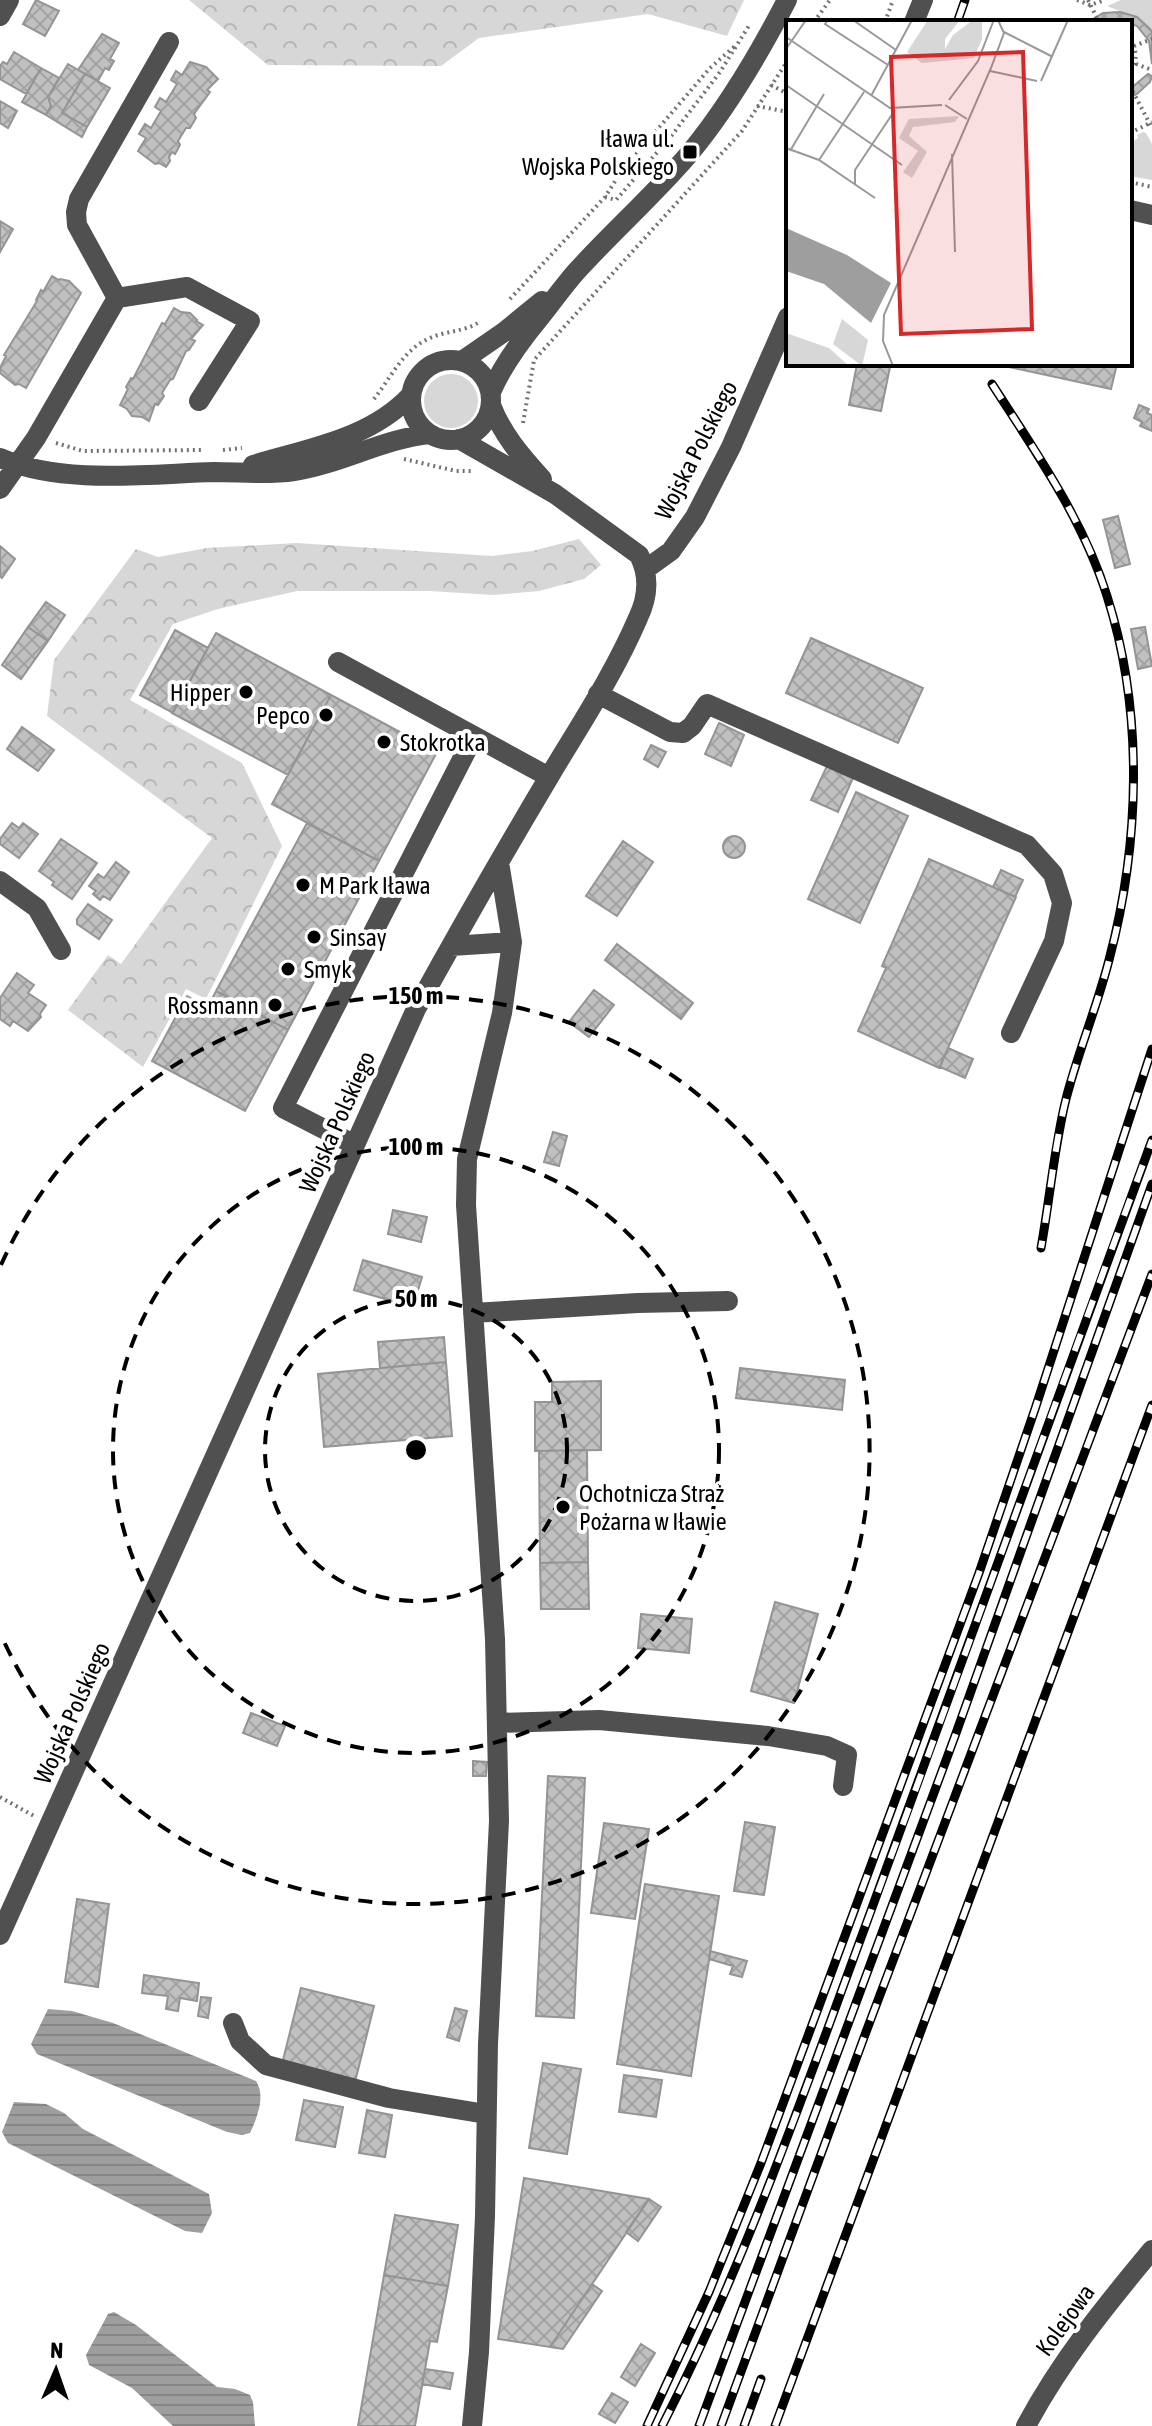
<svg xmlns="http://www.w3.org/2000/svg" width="1152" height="2426" viewBox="0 0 1152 2426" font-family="'Asap Condensed',sans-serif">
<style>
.grass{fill:#d7d7d7}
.forest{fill:url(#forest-crowns)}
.water{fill:url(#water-rules)}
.building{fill:url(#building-cross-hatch);stroke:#949494;stroke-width:2}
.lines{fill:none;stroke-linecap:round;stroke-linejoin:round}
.path{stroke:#727272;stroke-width:4;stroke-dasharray:2 4;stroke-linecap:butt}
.minor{stroke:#505050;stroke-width:20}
.rail-casing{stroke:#000;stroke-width:9}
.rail{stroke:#fff;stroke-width:6;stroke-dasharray:18;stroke-linecap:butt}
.ring{fill:none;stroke:#000;stroke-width:4;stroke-dasharray:14 10}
.poi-dot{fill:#000;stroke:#fff;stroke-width:3}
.labels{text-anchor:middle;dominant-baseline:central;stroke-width:8;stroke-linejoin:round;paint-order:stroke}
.poi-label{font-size:24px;fill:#000;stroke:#fff;text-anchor:start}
.street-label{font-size:24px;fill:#000;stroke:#fff}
.inset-road{fill:none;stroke:#999;stroke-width:2}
.view{fill:#d62828;fill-opacity:0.15;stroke:#d62828;stroke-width:4}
.inset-edge{fill:none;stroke:#000;stroke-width:4}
.centre{fill:#000;stroke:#fff;stroke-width:4}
.ring-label{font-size:24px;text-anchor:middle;font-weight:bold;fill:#000;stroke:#fff;stroke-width:8;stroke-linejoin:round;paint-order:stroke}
</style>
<defs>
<pattern id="forest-crowns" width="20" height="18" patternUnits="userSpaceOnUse" patternTransform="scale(2)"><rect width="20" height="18" fill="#d7d7d7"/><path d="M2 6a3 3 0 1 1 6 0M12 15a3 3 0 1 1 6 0" fill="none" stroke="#b7b7b7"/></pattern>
<pattern id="water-rules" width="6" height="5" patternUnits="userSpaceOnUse" patternTransform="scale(2)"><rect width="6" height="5" fill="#9e9e9e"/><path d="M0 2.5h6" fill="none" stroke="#868686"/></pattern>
<pattern id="building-cross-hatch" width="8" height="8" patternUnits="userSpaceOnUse" patternTransform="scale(2)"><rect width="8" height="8" fill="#c0c0c0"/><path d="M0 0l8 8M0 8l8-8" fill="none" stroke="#a3a3a3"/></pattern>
</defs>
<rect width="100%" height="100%" fill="#fff"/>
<path class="grass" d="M1121 0H1152V30L1130 15 1107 6Z
M1143 132 1146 133 1152 144V180L1130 176V143L1138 138 1137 135Z
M424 401a27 27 0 1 1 54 0a27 27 0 1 1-54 0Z"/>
<path class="forest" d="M189 0H744L727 36 648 14 479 38 441 66 268 65Z
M579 539 601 565 584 579 539 591 493 595 430 591H297L218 609 173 624 130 700 242 763 282 846 206 999 186 989 143 1067 68 1010 108 955 121 964 212 838 47 716 54 660 136 549 158 557 207 548 297 543 492 556 532 551Z"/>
<path class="water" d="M48 2009 72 2011 113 2023 256 2081C266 2096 257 2118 250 2133L242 2135 227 2132 37 2054 31 2044Z
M14 2102 46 2104 64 2113 83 2129 209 2194 212 2213 202 2233 185 2231 8 2143 2 2132Z
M114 2312 136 2325 217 2387 235 2389 250 2395 253 2402 255 2426H173L132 2388 89 2365 86 2355 108 2314Z"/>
<path class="building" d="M36 0 59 11 45 36 23 24Z
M1120 12 1137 17 1150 29 1152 32V64L1149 41 1137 26 1119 19 1088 22 1103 13Z
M102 34 119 43 110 59 114 61 109 70 105 68 98 81 78 70Z
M14 52 41 68 26 94 0 79V66L3 62 7 64Z
M190 62 206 67 218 79 207 90 210 92 194 114 196 118 190 128H186L178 141 180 145 175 154 172 152 169 157 170 161 166 167 159 163 155 164 138 151 146 138 139 134 145 124 151 128 161 111 155 107 160 98 166 102 177 84 171 80 176 71 182 75Z
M68 64 85 74 62 113 87 127 82 137 46 115 51 106 48 97Z
M41 68 59 78 48 97 51 106 46 115 22 102Z
M85 74 110 88 87 127 62 113Z
M1148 74 1152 76 1150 82 1137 94 1130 97V89Z
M0 101 17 111 8 128 0 123Z
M0 221 13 229 0 252Z
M52 276 59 280 60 279 69 281 81 293 26 388 19 384 15 385 0 373V368L6 356 4 355 37 301 36 300 41 290 43 292Z
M174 308 181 312 190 313 197 320 196 321 203 325 191 339 195 341 189 350 186 351 173 379 170 380 162 393 164 396 158 405 155 404 149 421 142 417 132 416 127 409 120 405 128 389 126 387 131 378 133 379 162 323 165 324Z
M857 364 890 367 881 411 849 405Z
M995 364H1117L1111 389Z
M1139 405 1149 409 1147 413 1152 415V431L1140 426 1142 422 1134 418Z
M1118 516 1130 564 1115 568 1103 520Z
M0 546 15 559 2 578 0 576Z
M46 602 65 615 48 641 28 627Z
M28 627 48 641 21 679 2 665Z
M1145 627 1152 666 1138 669 1131 629Z
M175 630 208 648 173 713 140 695Z
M216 633 331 695 288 775 172 713Z
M811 638 923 688 898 743 786 693Z
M331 695 437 752 379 861 272 804Z
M719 723 744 735 731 766 705 754Z
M22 727 54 750 38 771 7 749Z
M651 745 666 752 658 767 644 759Z
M827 766 853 778 838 812 811 800Z
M856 792 908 816 860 923 808 899Z
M12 823 19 828 23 823 38 834 19 858 0 844V839Z
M307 823 379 861 288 1030 216 991Z
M723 847a11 11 0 1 1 22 0a11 11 0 1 1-22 0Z
M61 839 97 863 72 899 52 885 54 882 39 871Z
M623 841 653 862 617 916 586 896Z
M929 859 1016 897 939 1068 858 1031 886 968 882 966Z
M116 862 129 872 110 900 103 896 100 900 93 894 96 891 89 886 98 874 104 878Z
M1001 870 1023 880 1015 897 993 887Z
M88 904 112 920 99 939 77 924V919Z
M617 944 693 1003 681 1019 605 960Z
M17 973 34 985 28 993 46 1005 40 1014 41 1017 28 1031 13 1021 10 1026 0 1019V998Z
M594 990 614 1005 589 1037 569 1022Z
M216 991 288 1030 245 1111 152 1061 187 996 208 1007Z
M948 1048 973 1059 965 1078 940 1067Z
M553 1132 567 1136 559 1166 544 1162Z
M393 1210 427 1217 421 1242 388 1234Z
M363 1260 422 1277 413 1307 354 1290Z
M444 1337 446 1362 380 1368 378 1342Z
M446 1362 452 1436 324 1447 318 1374Z
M740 1368 845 1380 842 1410 736 1398Z
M601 1381V1450L535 1451V1402H552V1382Z
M587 1450 588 1562 540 1563 539 1451Z
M588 1562 589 1609H541L540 1563Z
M775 1602 818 1614 794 1703 751 1691Z
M641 1614 692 1619 689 1653 638 1648Z
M251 1713 285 1726 277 1746 243 1733Z
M473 1761 487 1762 486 1776H473Z
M548 1776 585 1778 574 2018 536 2016Z
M745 1822 775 1827 764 1895 734 1891Z
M604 1823 649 1829 635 1919 591 1913Z
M645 1884 719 1896 691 2076 617 2064Z
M77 1899 109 1904 98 1987 65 1982Z
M710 1951 747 1961 742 1977 730 1974 733 1966 709 1959Z
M144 1975 199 1983 197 2001 180 1998 178 2011 166 2009 168 1996 142 1993Z
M301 1988 374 2006 355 2082 282 2064Z
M201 1997 211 1998 208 2018 198 2016Z
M455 2008 467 2011 459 2041 447 2037Z
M543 2063 581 2069 567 2154 529 2148Z
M624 2075 662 2080 656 2117 619 2112Z
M304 2100 343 2107 335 2147 296 2140Z
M367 2110 392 2115 385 2157 359 2153Z
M524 2178 649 2199 550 2347 498 2339Z
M649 2199 661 2207 638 2241 626 2232Z
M395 2215 458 2225 448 2286 384 2275Z
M384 2275 448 2286 437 2342 430 2341 415 2426H358Z
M592 2284 602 2291 563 2349 550 2347Z
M641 2344 655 2353 635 2386 621 2377Z
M425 2369 453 2373 450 2389 422 2384Z
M612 2393 628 2402 615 2423 599 2414Z"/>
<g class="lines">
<path class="path" d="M1077 0 1090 5 1105 0
M1088 0 1099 22
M814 22 830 0
M885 22 893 0
M1130 40C1137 50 1138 61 1130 71
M1134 46 1152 39
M1136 64 1152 70
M771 85 788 94
M1130 86 1152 128
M757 106 788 112
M1130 133 1152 122
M1130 182 1152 187
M605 197 616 200 672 135 720 72 750 24
M510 299 605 197 621 172 710 68 735 46
M374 399C390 379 403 350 428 339 446 330 463 333 481 321
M523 423 534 360 742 131 788 60
M56 443 83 451 202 450
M223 450 242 448
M404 459 456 471H474
M0 1797 34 1816"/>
<path class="minor" d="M0 16 9 0
M914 22 923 0
M1130 210 1152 215
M117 298 77 225 76 212 79 199 169 42
M411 400a40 40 0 1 1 80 0a40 40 0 1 1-80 0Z
M462 361 504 332 542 301
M491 392C503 364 521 340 541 316 552 302 563 287 575 273 612 232 653 196 689 154 728 107 759 54 787 0
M491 405C502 434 521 456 542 479
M0 458C62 485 147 474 214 472 240 472 268 475 294 471 341 464 382 439 430 434
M253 465C309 448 370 439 411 395
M0 489 36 438 117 298 187 287 250 321 199 401
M646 569 671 551 695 517 731 447 788 317
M338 662 549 777
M598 694 670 732 683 733 692 726 707 704 1027 845 1053 874 1062 903 1054 941 1011 1033
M0 881 37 908 61 950
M451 946 512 942
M355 1145 283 1108 474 736
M473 1313 638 1303 728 1301
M497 1723 599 1720 768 1736 827 1746 847 1755 843 1786
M0 1935 416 1009C459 931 503 854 549 777 580 725 614 674 638 618 648 597 650 576 639 555L555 494 459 439
M233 2023 240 2041 266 2065 389 2098 486 2114
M472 2426 479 2352 485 2216 488 2044 499 1821 495 1639 466 1205 467 1159 502 1013 512 942 499 862
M1026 2426C1060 2362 1106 2305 1152 2250"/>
<defs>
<path id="rail" d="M958 20 965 0
M992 384C1035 451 1083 519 1107 596 1144 712 1140 843 1109 960 1097 1007 1078 1052 1066 1099 1054 1148 1050 1198 1041 1248
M647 2426 709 2292 761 2163 979 1573 1035 1409 1152 1049
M662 2426C744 2266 803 2095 865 1927 962 1665 1055 1402 1152 1140
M699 2426 955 1736 1152 1184
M721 2426 866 2032 1152 1274
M744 2426 761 2379
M775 2426 1152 1405"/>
</defs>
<use href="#rail" class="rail-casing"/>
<use href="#rail" class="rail"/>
</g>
<g class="ring">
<circle cx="416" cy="1450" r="151"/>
<circle cx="416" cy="1450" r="303"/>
<path d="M1 1265A454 454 0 1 1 1 1635"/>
</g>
<g class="poi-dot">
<rect x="682" y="144" width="16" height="16" rx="4"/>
<circle cx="246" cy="692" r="8"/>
<circle cx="326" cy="715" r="8"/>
<circle cx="384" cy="742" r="8"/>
<circle cx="303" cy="885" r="8"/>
<circle cx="314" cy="937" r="8"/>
<circle cx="288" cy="969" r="8"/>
<circle cx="275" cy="1005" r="8"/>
<circle cx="563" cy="1507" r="8"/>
</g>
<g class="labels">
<g class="poi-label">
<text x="674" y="138" text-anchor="end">Iława ul.<tspan x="674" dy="28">Wojska Polskiego</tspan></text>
<text x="230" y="692" text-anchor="end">Hipper</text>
<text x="310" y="715" text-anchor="end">Pepco</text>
<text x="400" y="742">Stokrotka</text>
<text x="319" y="885">M Park Iława</text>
<text x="330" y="937">Sinsay</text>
<text x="304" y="969">Smyk</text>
<text x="259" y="1005" text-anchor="end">Rossmann</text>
<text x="579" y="1493">Ochotnicza Straż<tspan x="579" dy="28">Pożarna w Iławie</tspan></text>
</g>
<g class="street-label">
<text transform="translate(696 450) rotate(-63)">Wojska Polskiego</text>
<text transform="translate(337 1122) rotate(-66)">Wojska Polskiego</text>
<text transform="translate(72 1713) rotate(-66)">Wojska Polskiego</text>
<text transform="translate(1065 2320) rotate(-54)">Kolejowa</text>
</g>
</g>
<g transform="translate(786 20)">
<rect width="346" height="346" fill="#fff"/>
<path d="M142 0H174L159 19V29L167 15 187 0H196V19L188 38 136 43 121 32ZM173 96 169 102 127 107 123 116 141 132 126 158 117 152 132 131 113 118 123 99ZM56 299 82 320 76 346 47 324ZM0 313 43 328 63 346H0Z" fill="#d7d7d7"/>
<path d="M0 208 61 235 105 263 85 303 38 264 0 251Z" fill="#9e9e9e"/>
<path class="inset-road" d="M42 0 39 4 102 45M67 0 110 30M218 12 265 36M0 17 104 88 156 85M0 29 20 0M204 51 251 61M255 61 282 0M0 65 116 145M85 76 126 0M163 80 192 41 207 2M159 85 181 99M0 128 33 140 89 178M4 131 38 74M166 134 169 232M33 140 78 72M69 164V150L109 90M107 346 97 321 98 295 205 48 218 13 212 0"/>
<path class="view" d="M237 32 246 309 115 314 105 37Z"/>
<rect width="346" height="346" class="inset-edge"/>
</g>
<circle cx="416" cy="1450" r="12" class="centre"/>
<g class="ring-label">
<text x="416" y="1004">150 m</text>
<text x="416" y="1155">100 m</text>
<text x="416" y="1307">50 m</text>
</g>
<g transform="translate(56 2370) rotate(2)" stroke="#ffffff" stroke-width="6" paint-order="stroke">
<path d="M0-6L14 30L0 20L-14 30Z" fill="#000000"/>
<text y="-12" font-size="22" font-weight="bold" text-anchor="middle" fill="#000000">N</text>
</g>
</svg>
